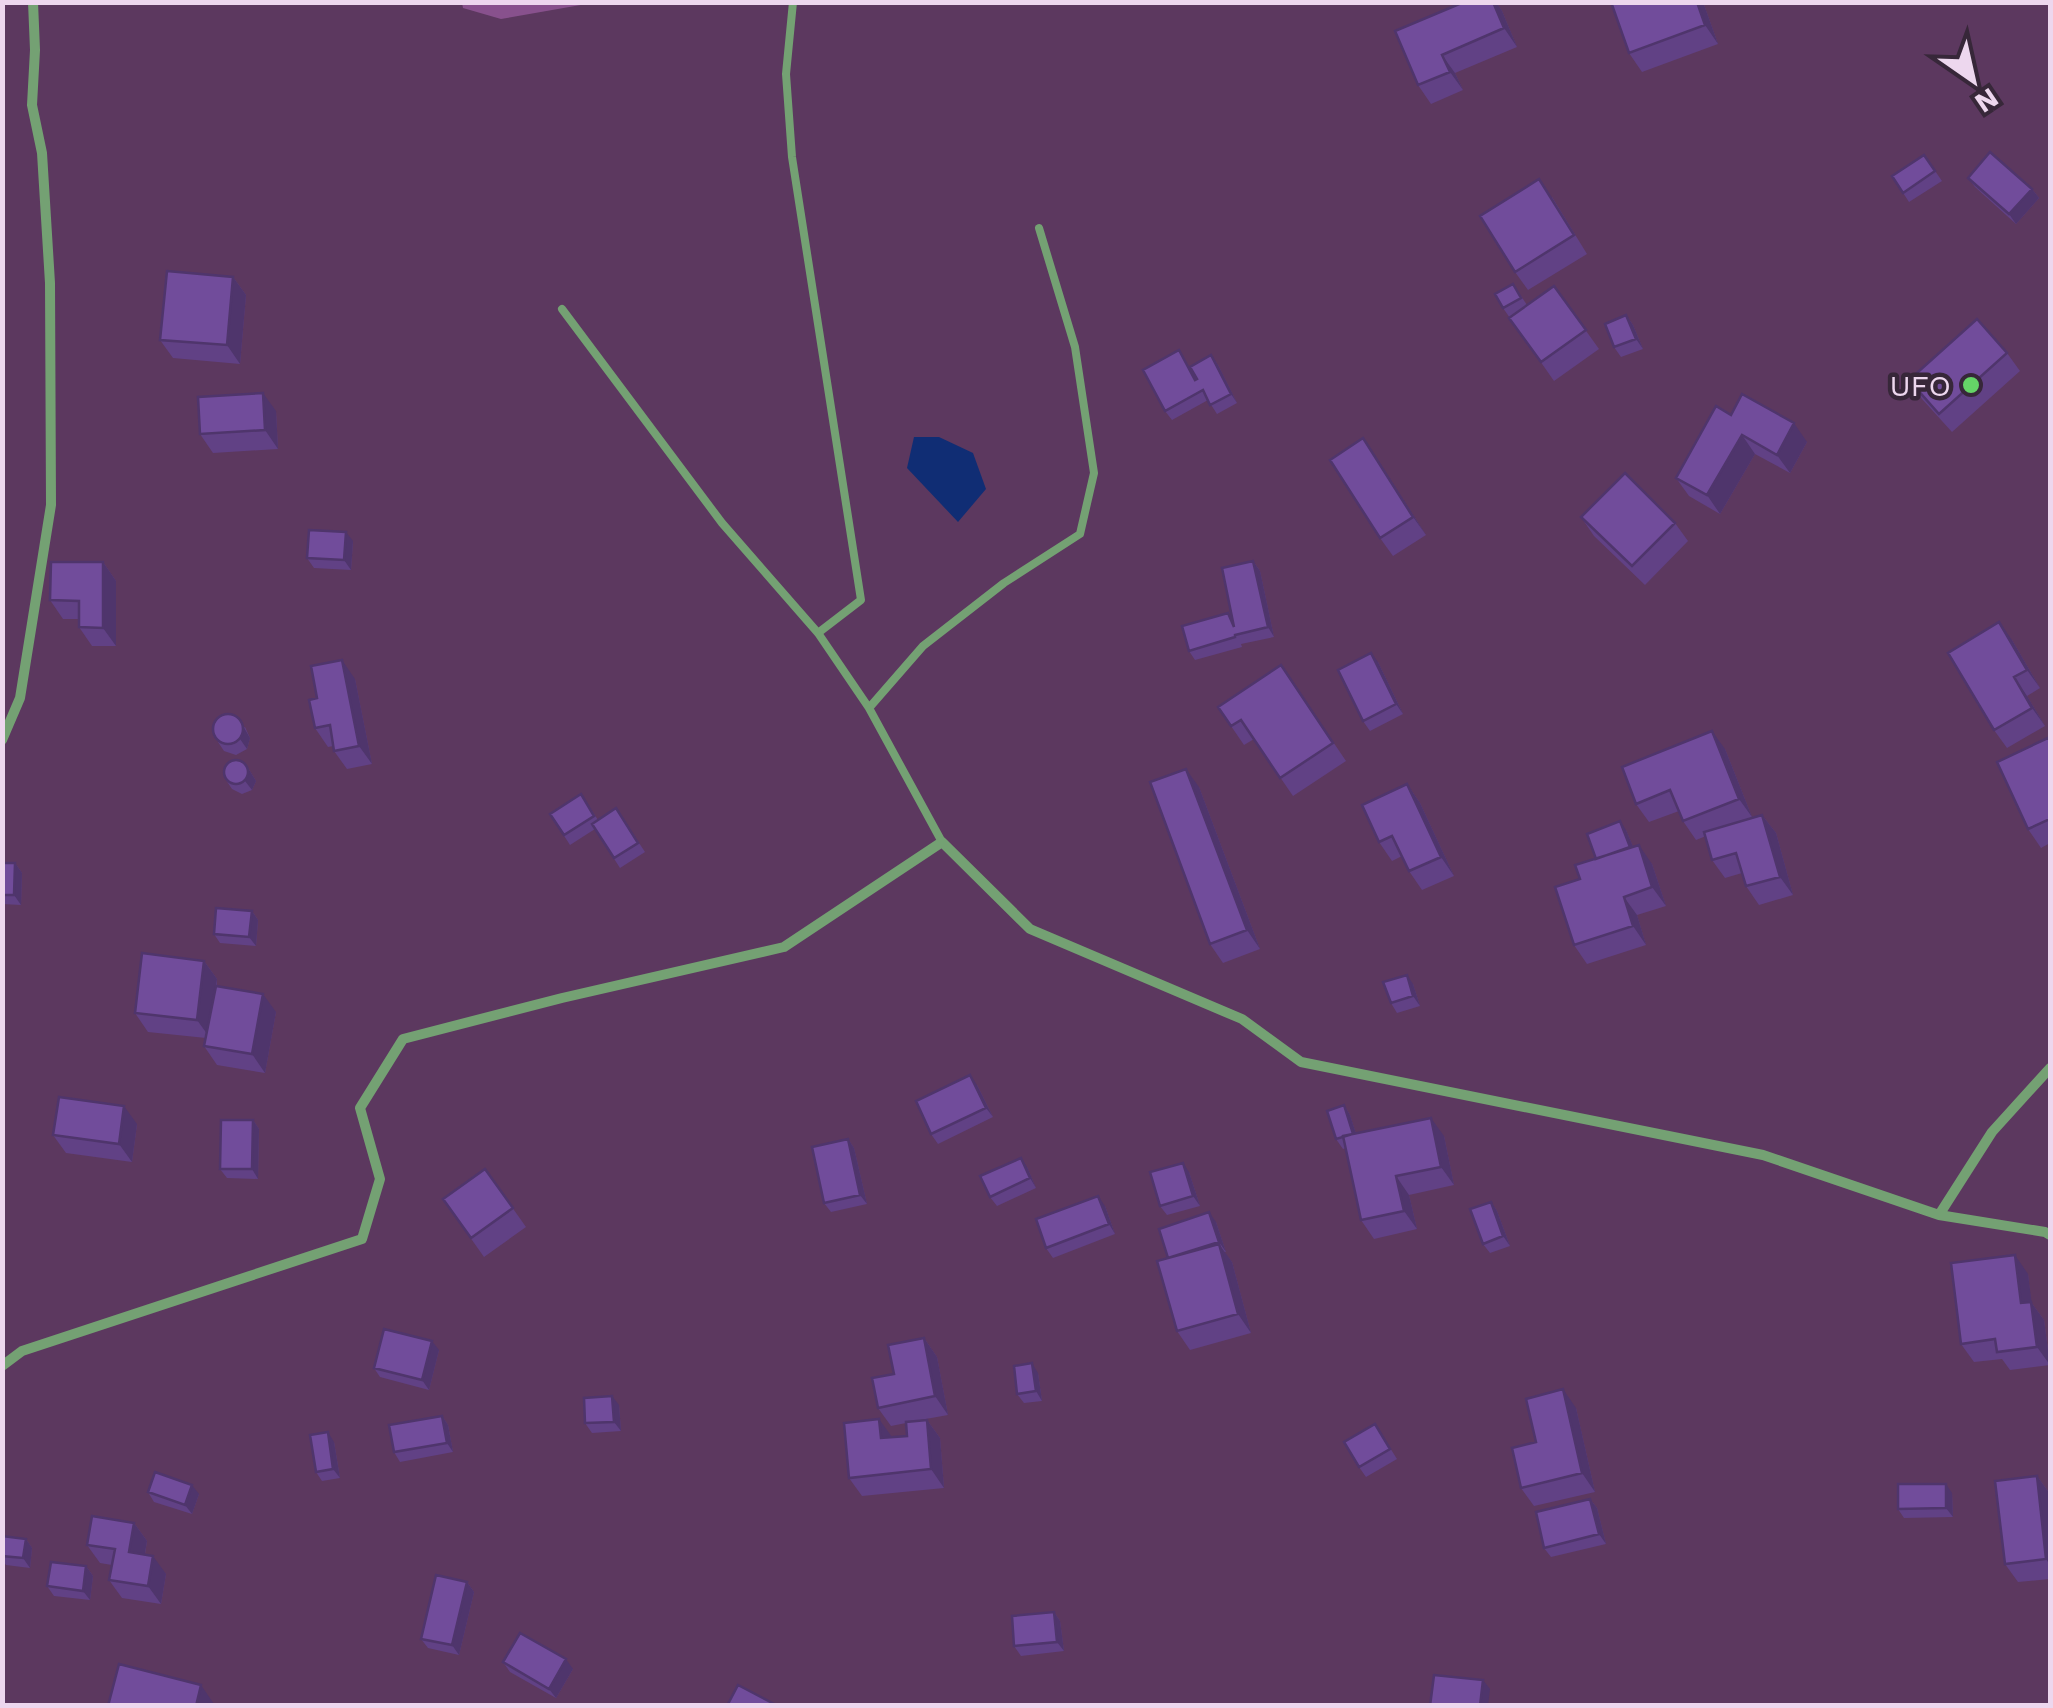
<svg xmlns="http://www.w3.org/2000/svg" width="2053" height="1708" viewBox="0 0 2053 1708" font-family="'Work Sans',sans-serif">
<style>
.green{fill:#88518d}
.water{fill:#102d74}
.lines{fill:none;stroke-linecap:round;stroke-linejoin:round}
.service{stroke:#74a173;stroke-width:8}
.minor{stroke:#74a173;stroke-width:10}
.wall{fill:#614185}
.shaded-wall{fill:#4f356c}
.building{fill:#714c9b;stroke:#4f356c;stroke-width:2.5}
.poi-dot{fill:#65d467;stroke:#372739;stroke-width:4}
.labels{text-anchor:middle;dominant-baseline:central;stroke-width:9;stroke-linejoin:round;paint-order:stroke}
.poi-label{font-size:30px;fill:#edd7ee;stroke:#372739;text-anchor:end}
</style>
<rect width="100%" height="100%" fill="#5c385f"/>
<path class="green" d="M462 3V2L592 3 501 19 463 8Z"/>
<path class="water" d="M914 437H939L973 453 986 489 958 522 907 468Z"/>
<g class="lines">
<path class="service" d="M793 2 786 74 792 157 861 600 818 633
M562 309 722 523 818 633 869 708 942 842
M869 708 923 646 1004 583 1080 534 1094 473 1075 347 1039 228"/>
<path class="minor" d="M2 740 20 698 51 505 50 283 42 153 32 105 35 50 33 2
M1939 1215 1992 1132 2050 1068
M2 1366 22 1351 362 1239 380 1179 360 1108 403 1039 562 998 784 947 942 842 1030 929 1242 1019 1301 1062 1763 1155 1939 1215 2045 1232 2050 1235"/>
</g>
<path class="wall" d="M1464 2H1496L1502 11 1517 47 1455 73 1463 90 1431 104 1418 85Z
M1703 2 1718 44 1642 72 1629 53Z
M1924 155 1942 181 1909 202 1892 176Z
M1968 178 2032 189 2039 198 2016 224 1975 187Z
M1552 197 1587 254 1528 290 1515 272Z
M233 277 246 295 240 364 173 358 160 340Z
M1513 284 1527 305 1554 286 1599 349 1554 381 1503 308Z
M1626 315 1633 325 1643 349 1621 357 1614 347Z
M1179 350 1196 379 1211 355 1218 365 1237 403 1217 414 1208 400 1172 420 1165 411Z
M2007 353 2020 371 1952 432 1922 399 1909 380Z
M276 411 278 449 213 453 200 434Z
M1731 415 1807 442 1790 473 1755 454 1720 514 1689 496 1676 478Z
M1376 457 1426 535 1393 556 1380 538Z
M1581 517 1675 523 1688 541 1645 585 1594 536Z
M353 541 351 570 314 568 307 558Z
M1253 561 1260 571 1274 637 1241 644 1242 647 1195 660 1189 651 1232 619Z
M103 562 116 581V646H92L79 627V619H63L50 600Z
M2012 640 2040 688 2027 696 2045 726 2007 748 1994 730Z
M1378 662 1403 714 1370 731 1363 721Z
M1281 665 1346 761 1293 796 1254 739 1244 745 1218 707Z
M355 679 372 764 347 769 334 751 333 746 328 747 315 728 317 698Z
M245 727 250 738 247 749 236 755 224 751 218 742Z
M2050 737V843L2041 848 2028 829Z
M1725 749 1752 817 1762 815 1776 833 1793 895 1759 905 1746 886 1742 873 1725 878 1712 860 1706 836 1696 840 1683 821 1679 811 1649 822 1636 804Z
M245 763 256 781 252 790 242 794 232 789 226 780Z
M1407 784 1420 803 1454 876 1422 890 1409 871 1402 856 1392 861 1379 842Z
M1199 787 1260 949 1223 963 1210 944Z
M581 794 598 820 616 808 645 852 620 868 595 829 570 845 550 814Z
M1626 830 1633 847 1652 864 1666 906 1637 915 1646 945 1587 964 1574 945 1580 879 1596 859Z
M2 863H15L22 873 21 905 2 904Z
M252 911 258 920 256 946 220 943 214 934Z
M204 961 217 979V986L276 1012 265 1073 217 1065 204 1046 206 1038 148 1032 135 1013Z
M1413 984 1420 1006 1397 1013 1391 1003Z
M977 1085 993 1117 938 1144 931 1134Z
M1344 1105 1350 1115 1356 1134 1444 1136 1454 1185 1409 1195 1417 1229 1374 1239 1361 1220 1346 1148 1343 1149 1336 1139Z
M253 1120 259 1129 258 1179 227 1178 220 1169Z
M137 1124 132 1162 66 1153 53 1135Z
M848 1139 854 1148 867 1204 831 1212 824 1203Z
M1027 1167 1036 1188 997 1206 990 1197Z
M485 1169 526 1227 484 1257 443 1199Z
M1189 1172 1200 1206 1167 1215 1160 1206Z
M1491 1202 1497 1211 1510 1246 1490 1253 1483 1244Z
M1105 1206 1115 1234 1053 1258 1046 1248Z
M1216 1222 1226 1252H1224L1232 1262 1251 1333 1190 1350 1177 1331 1168 1258Z
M2028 1274 2031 1302 2044 1320 2050 1365 2010 1370 2002 1359 1974 1362 1961 1344Z
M924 1338 937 1357 948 1415 920 1420H927L940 1438 944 1488 862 1496 849 1478 907 1436 906 1423 891 1426 878 1408 894 1374Z
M439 1350 429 1390 380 1377 374 1368Z
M1038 1373 1042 1401 1024 1403 1017 1394Z
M619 1405 621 1431 592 1433 585 1423Z
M1576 1408 1595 1492 1534 1506 1521 1488 1536 1442Z
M442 1416 448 1425 453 1452 400 1462 394 1452Z
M1375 1424 1397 1459 1366 1477 1359 1467Z
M334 1442 340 1478 322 1481 316 1472Z
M2037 1476 2050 1494V1579L2018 1582 2005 1564Z
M148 1492 199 1494 192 1514 154 1502Z
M1952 1493 1953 1517 1904 1518 1898 1509Z
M1590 1499 1597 1508 1606 1544 1551 1557 1544 1548Z
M134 1523 147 1541 145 1554 166 1574 161 1604 122 1598 109 1580 112 1565 100 1563 87 1545Z
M2 1536 26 1539 32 1548 30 1568 6 1565 2 1560Z
M86 1566 93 1576 90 1600 54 1596 47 1586Z
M467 1582 474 1592 459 1655 428 1648 421 1639Z
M1054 1612 1060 1621 1064 1651 1021 1656 1014 1646Z
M503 1662 573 1669 556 1698 510 1672Z"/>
<path class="shaded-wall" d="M1493 2H1496L1502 11 1517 47 1504 28Z
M1697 2H1703L1718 44 1705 25Z
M1442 55 1455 73 1463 90 1450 72Z
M2032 189 2039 198 2016 224 2009 214Z
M233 277 246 295 240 364 227 345Z
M1626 315 1633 325 1643 349 1636 339Z
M1211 355 1218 365 1237 403 1231 394Z
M263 393 276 411 278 449 265 430Z
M1794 423 1807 442 1790 473 1777 455Z
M1742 435 1755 454 1720 514 1707 495Z
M1363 438 1376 457 1426 535 1413 517Z
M346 532 353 541 351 570 344 560Z
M1253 561 1260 571 1274 637 1268 627Z
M103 562 116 581V646L103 628Z
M1999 622 2012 640 2040 688 2027 670Z
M1371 653 1378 662 1403 714 1396 704Z
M342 660 355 679 372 764 359 746Z
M2014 677 2027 696 2045 726 2032 708Z
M238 717 250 738 247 749 240 739Z
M1712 731 1725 749 1752 817 1739 799Z
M245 763 256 781 252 790 245 781Z
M1186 769 1199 787 1260 949 1247 930Z
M1407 784 1420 803 1454 876 1441 857Z
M1762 815 1776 833 1793 895 1780 877Z
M1620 821 1626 830 1637 856 1630 847Z
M1639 845 1652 864 1666 906 1652 887Z
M15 863 22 873 21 905 14 895Z
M1624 897 1637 915 1646 945 1633 926Z
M252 911 258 920 256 946 249 937Z
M204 961 217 979 210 1038 197 1020Z
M1407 975 1413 984 1420 1006 1413 996Z
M263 994 276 1012 265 1073 252 1054Z
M970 1075 977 1085 993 1117 986 1108Z
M1344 1105 1350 1115 1359 1143 1353 1134Z
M124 1106 137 1124 132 1162 119 1144Z
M1431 1118 1444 1136 1454 1185 1441 1167Z
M253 1120 259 1129 258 1179 252 1169Z
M848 1139 854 1148 867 1204 860 1195Z
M1021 1158 1027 1167 1036 1188 1030 1178Z
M1183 1163 1189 1172 1200 1206 1193 1196Z
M1396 1176 1409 1195 1417 1229 1404 1211Z
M1098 1196 1105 1206 1115 1234 1109 1224Z
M1491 1202 1497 1211 1510 1246 1503 1236Z
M1209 1212 1216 1222 1226 1252 1219 1242Z
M1219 1244 1232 1262 1251 1333 1238 1314Z
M2015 1255 2028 1274 2033 1313 2031 1302 2044 1320 2050 1365 2037 1347 2021 1303Z
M924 1338 937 1357 948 1415 935 1396Z
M432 1341 439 1350 429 1390 422 1380Z
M1032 1363 1038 1373 1042 1401 1036 1391Z
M1563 1389 1576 1408 1595 1492 1582 1473Z
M612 1396 619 1405 621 1431 614 1422Z
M442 1416 448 1425 453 1452 447 1443Z
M879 1419 892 1437 881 1438Z
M927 1420 940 1438 944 1488 931 1469Z
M328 1432 334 1442 340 1478 333 1469Z
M2037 1476 2050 1494V1565L2046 1559Z
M1946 1484 1952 1493 1953 1517 1946 1508Z
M192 1485 199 1494 192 1514 185 1505Z
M1590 1499 1597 1508 1606 1544 1599 1534Z
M134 1523 147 1541 142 1570 129 1552Z
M26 1539 32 1548 30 1568 23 1558Z
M153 1556 166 1574 161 1604 148 1586Z
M86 1566 93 1576 90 1600 83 1591Z
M467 1582 474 1592 459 1655 452 1645Z
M1054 1612 1060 1621 1064 1651 1057 1642Z
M566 1659 573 1669 556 1698 549 1689Z
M1483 1680 1490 1689 1488 1706H1480Z
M201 1685 214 1704V1706H196Z"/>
<path class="building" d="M1464 2H1493L1504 28 1442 55 1450 72 1418 85 1395 31Z
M1611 2H1697L1705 25 1629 53Z
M1990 152 2032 189 2009 214 1968 178Z
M1924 155 1935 171 1903 193 1892 176Z
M1539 179 1574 235 1515 272 1480 216Z
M167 271 233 277 227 345 160 340Z
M1513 284 1521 298 1503 308 1495 294Z
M1554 286 1586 330 1541 362 1509 318Z
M1626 315 1636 339 1614 347 1605 324Z
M1977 319 2007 353 1939 414 1909 380Z
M1179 350 1195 380 1197 379 1190 367 1211 355 1231 394 1210 405 1203 390 1165 411 1143 370Z
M263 393 265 430 200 434 198 397Z
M1742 394 1794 423 1777 455 1742 435 1707 495 1676 478 1716 406 1731 415Z
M1363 438 1413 517 1380 538 1330 460Z
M1625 473 1675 523 1632 566 1581 517Z
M309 530 346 532 344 560 307 558Z
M1253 561 1268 627 1235 635V637L1189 651 1182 626 1228 613 1234 627 1222 568Z
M51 562H103V628L79 627V601L50 600Z
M1999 622 2027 670 2014 677 2032 708 1994 730 1948 653Z
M1371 653 1396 704 1363 721 1338 670Z
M342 660 359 746 334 751 330 725 315 728 309 700 317 698 311 666Z
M1281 665 1333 743 1280 778 1241 720 1231 726 1218 707Z
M213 729a15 15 0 1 1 30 0a15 15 0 1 1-30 0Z
M1712 731 1739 799 1683 821 1670 790 1636 804 1622 767Z
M2050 737V819L2028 829 1997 762Z
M224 772a12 12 0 1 1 24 0a12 12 0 1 1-24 0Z
M1186 769 1247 930 1210 944 1150 782Z
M1407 784 1441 857 1409 871 1392 836 1379 842 1362 805Z
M581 794 594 816 564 835 550 814Z
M616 808 638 843 614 858 592 824Z
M1762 815 1780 877 1746 886 1736 853 1712 860 1704 832Z
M1620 821 1630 847 1596 859 1587 834Z
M1639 845 1652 887 1624 897 1633 926 1574 945 1555 887 1580 879 1575 865Z
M2 863H15L14 895H2Z
M216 908 252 911 249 937 214 934Z
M142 953 204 961 197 1020 135 1013Z
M1407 975 1413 996 1391 1003 1383 982Z
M216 986 263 994 252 1054 204 1046Z
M970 1075 986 1108 931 1134 916 1101Z
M59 1097 124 1106 119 1144 53 1135Z
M1344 1105 1353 1134 1336 1139 1327 1111Z
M1431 1118 1441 1167 1396 1176 1404 1211 1361 1220 1343 1136Z
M221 1120H253L252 1169H220Z
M848 1139 860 1195 824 1203 812 1147Z
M1021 1158 1030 1178 990 1197 980 1176Z
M1183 1163 1193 1196 1160 1206 1150 1172Z
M485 1169 513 1208 471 1238 443 1199Z
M1098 1196 1109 1224 1046 1248 1036 1219Z
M1491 1202 1503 1236 1483 1244 1470 1209Z
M1209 1212 1219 1242 1168 1258 1159 1229Z
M1219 1244 1238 1314 1177 1331 1157 1261Z
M2015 1255 2021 1303 2031 1302 2037 1347 1997 1352 1995 1339 1961 1344 1951 1263Z
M384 1329 432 1341 422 1380 374 1368Z
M924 1338 935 1396 878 1408 872 1378 894 1374 888 1345Z
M1032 1363 1036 1391 1017 1394 1014 1366Z
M1563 1389 1582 1473 1521 1488 1512 1448 1536 1442 1526 1399Z
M612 1396 614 1422 585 1423 584 1398Z
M442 1416 447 1443 394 1452 389 1425Z
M879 1419 881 1438 907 1436 906 1422 927 1420 931 1469 849 1478 844 1423Z
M1375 1424 1390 1449 1359 1467 1344 1442Z
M328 1432 333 1469 316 1472 310 1435Z
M155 1472 192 1485 185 1505 148 1492Z
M2037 1476 2046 1559 2005 1564 1995 1481Z
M1898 1484H1946V1508L1898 1509Z
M1590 1499 1599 1534 1544 1548 1536 1512Z
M92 1516 134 1523 129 1552 153 1556 148 1586 109 1580 115 1549 87 1545Z
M2 1536 26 1539 23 1558 2 1556Z
M51 1562 86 1566 83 1591 47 1586Z
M436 1575 467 1582 452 1645 421 1639Z
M1054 1612 1057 1642 1014 1646 1012 1616Z
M520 1633 566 1659 549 1689 503 1662Z
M119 1664 201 1685 196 1706H108Z
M1434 1675 1483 1680 1480 1706H1430Z
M738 1685 778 1706H727Z"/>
<circle class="poi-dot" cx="1971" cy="385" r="10"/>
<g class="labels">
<g class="poi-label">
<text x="1951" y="385">UFO</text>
</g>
</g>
<rect width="2053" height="1708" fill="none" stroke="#edd7ee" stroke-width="10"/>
<g transform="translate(1973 80) rotate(146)" stroke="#372739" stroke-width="8" paint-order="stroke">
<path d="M0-8L18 38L0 25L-18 38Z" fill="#edd7ee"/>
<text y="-15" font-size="28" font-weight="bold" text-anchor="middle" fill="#edd7ee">N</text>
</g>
</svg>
